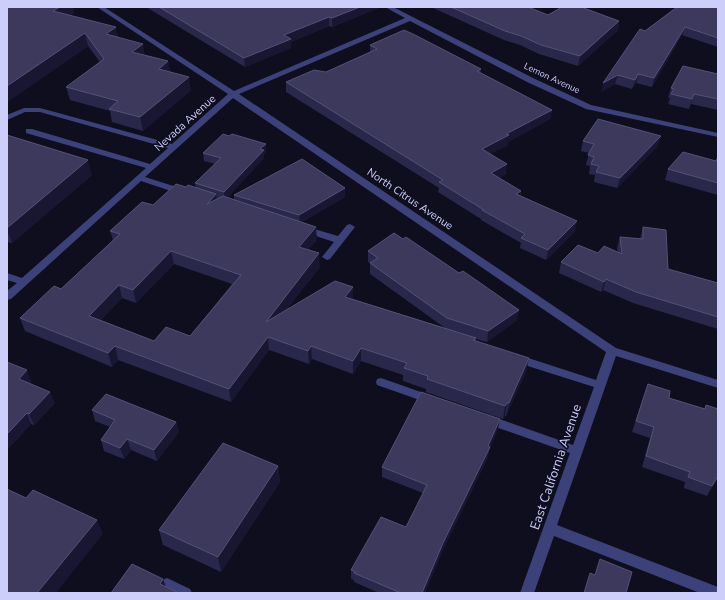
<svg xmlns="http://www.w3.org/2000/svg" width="725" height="600" viewBox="0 0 725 600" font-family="'Nunito Sans',sans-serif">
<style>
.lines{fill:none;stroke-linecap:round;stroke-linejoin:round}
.minor{fill:#3c4179;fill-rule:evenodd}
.wall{fill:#2a284a;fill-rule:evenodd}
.shaded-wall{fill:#181631}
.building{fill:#3c395d;stroke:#535176;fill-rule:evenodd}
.labels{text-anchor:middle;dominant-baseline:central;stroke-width:3.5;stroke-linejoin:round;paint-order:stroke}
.far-street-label{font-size:9px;fill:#cecefb;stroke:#0e0e1e}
.street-label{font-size:11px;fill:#cecefb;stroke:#0e0e1e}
.near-street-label{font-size:13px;fill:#cecefb;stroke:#0e0e1e}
</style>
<rect width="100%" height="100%" fill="#0e0e1e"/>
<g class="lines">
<path class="minor" d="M97 7H104L234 91 405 18 385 7H393L533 78 591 105 718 133V137L586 109 527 82 410 21 239 94 616 348 718 380V388L616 356 557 525 718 587V593H700L554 536 534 593H520L570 453 484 423 482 420 484 417 488 415 573 445 594 387 512 361 511 358 512 355 516 354 596 380 606 352 233 98 145 177 186 190 187 192 186 194H180L141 181 11 299 7 300V291L17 283 7 280V273L22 278 146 168 26 133V129H32L150 164 168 148 40 112H25L7 120V115L24 108H40L172 144 228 94Z
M350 224 355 227 330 259 327 260 322 257 334 242 301 231 299 229 304 226 338 236 347 225Z
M381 378 435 397 437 400 435 403 431 404 377 385 376 382 377 379Z
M167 578 190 589 192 593C181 593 166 596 160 584L162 580Z"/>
</g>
<path class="wall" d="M7 7H73L74 13 70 15 119 38 145 55 168 61 170 72 191 90 143 131 112 122 110 111 70 100 66 87 100 62 88 46 7 102Z
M146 7H381L332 27 329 26 291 42V48L245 67Z
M431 7H528L548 15 619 21 618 30 578 66 539 54 520 45 504 40Z
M673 7H718V47L682 35 652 87 636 83 632 89 615 84 601 92 645 31 676 8Z
M370 45 481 69 480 73 552 110 550 119 508 142V145L490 154 506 174 499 178 521 191V196L575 231 546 260 520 248 521 243 481 220V219L438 192 439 188 286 92V82L326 72 370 52Z
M718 74V110L691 104 689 109 668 104 670 98H668L671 88Z
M7 135 92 175 12 243 7 242Z
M583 141 658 146 617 188 594 182 595 175 589 174 590 166 586 165 589 153 581 151Z
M266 152 264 154V158L227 198 234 200V195L345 188V197L302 222 317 240 308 250 320 267 287 309 353 299 445 328 370 274V263L368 262V251L517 320 487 342 476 339V341L526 372 506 416H505L503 419 426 392V389L403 381V375L361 361 353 374 312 359 309 364 269 350 231 402 118 360 112 367 25 331 20 318 61 289 113 240 110 231 153 205 186 187 196 188 195 183 215 164 204 161 203 153ZM174 264 232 284 190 336 154 341 101 320 122 298 136 303Z
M718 157V195L665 180 668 169 716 161Z
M643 227 668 269 718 283V329L633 303 603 290 601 292 559 273 561 262 598 253H618L617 248 620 237 640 239Z
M7 362 31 381 30 383 55 403 34 425 31 424 7 450Z
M644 395 669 398 705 409 706 405 718 409V478L707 496 684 488 685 482 642 467 650 438 632 432Z
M92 410 176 422 179 432 157 461 131 450 124 459 104 451 101 440 110 427 95 421Z
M498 429 489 450 488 457 442 552 425 593H379L354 582V580L351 579V570L406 527 423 493 382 477V467Z
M278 466 280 482 221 572 163 545 159 530Z"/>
<path class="shaded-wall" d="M60 7H73L74 13 56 24 53 11Z
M360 7H381L332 27V18Z
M329 17V26L291 42V48L245 67 244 58 284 35Z
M619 21 618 30 578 66 580 56Z
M116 27 119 40 106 34Z
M685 27 682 35 652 87 654 78Z
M85 33 88 46 7 102V86Z
M143 44 145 57 132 52Z
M168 61 171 75 159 69Z
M638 74 636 83 632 89 635 80Z
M618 75 615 84 601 92 603 83Z
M189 77 191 90 143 131 140 117Z
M694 94 691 104 689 109 692 99Z
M552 110 550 119 508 142V145L481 159 482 149 506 134Z
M661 136 658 146 617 188 620 178Z
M266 144V152L264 154V158L225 200 224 192Z
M88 160 92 175 12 243 7 230V228Z
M507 164 506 174 490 183 491 173Z
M345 188V197L300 223 299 215Z
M521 191 520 201 516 194Z
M216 194 218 207 207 204Z
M577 221 575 231 546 260 548 250Z
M316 227 317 240 300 260 299 247Z
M171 251 174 264 136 303 133 290Z
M319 253 320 267 267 335 266 322Z
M606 279 603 290 601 292 604 282Z
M119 285 122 298 93 329 89 316Z
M353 287V300L345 297Z
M519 310 517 320 487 342 488 331Z
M268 337 269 350 231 402 229 389Z
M115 346 118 360 112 367 108 353Z
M311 346 312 359 309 364 308 351Z
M361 348V361L353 374V361Z
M529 358 526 372 506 416 509 403Z
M27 370 31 381 23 390 19 379Z
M50 392 55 403 34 425 29 414Z
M507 403 505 416 503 419 505 406Z
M27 413 31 424 7 450V434Z
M500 419 498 429 489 450 488 457 442 552 425 593H422L443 543Z
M176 422 179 432 157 461 154 450Z
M127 439 131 450 124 459 120 448Z
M278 466 280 482 221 572 218 557Z
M718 476V478L707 496 712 486Z
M97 520 103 534 56 593H37Z
M163 579 168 593 160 584Z"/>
<path class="building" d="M7 7H60L53 11 116 27 106 34 143 44 132 52 168 61 159 69 189 77 140 117 109 109 118 101 66 87 104 59 85 33 7 86Z
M159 7H360L332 18 329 17 284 35 291 39 244 58Z
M451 7H528L548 15 562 7H581L619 21 580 56 541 45 521 36 505 31Z
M677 7H718V38L685 27 654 78 638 74 635 80 618 75 603 83 640 29 645 31Z
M404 30 413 34 481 69 477 71 552 110 506 134 509 135 482 149 507 164 491 173 521 191 516 194 577 221 548 250 521 238 525 234 482 210H484L439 182 443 180 286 82 314 70 326 72 377 49 370 45Z
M683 66 718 74V99L694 94 692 99 671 94 674 89 671 88Z
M598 119 661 136 620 178 596 172 599 166 591 164 594 157 588 155 594 144 583 141Z
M223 134 229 136 232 134 266 144 260 149 264 150 224 192 195 183 221 158 203 153Z
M7 135 88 160 7 228Z
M683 152 716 161 718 157V183L668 169Z
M302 159 345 188 299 215 234 195Z
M176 184 186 187 188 185 216 194 207 204 223 196 316 227 299 247 319 253 266 322 335 281 353 287 345 297 476 338 473 340 529 358 509 403H507L505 406 427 379 428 376 404 368 407 363 361 348 353 361 311 346 308 351 268 337 229 389 115 346 108 353 20 318 54 286 61 289 120 234 110 231 142 202 153 205ZM171 251 241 275 190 336 166 327 154 341 89 316 119 285 133 290Z
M643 227 666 230 668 269 718 283V317L636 292 606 279 604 282 561 262 578 245 598 253 604 246 622 254 620 237 643 239Z
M394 233 403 239 406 237 459 273 463 271 519 310 488 331 447 318 370 263 378 258 368 251Z
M7 362 27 370 19 379 50 392 29 414 27 413 7 434Z
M648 384 670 391 669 398 705 409 706 405 718 409V476L712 486 688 477 690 472 646 456 654 427 636 421Z
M421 392 500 419 488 446 490 447 443 543 422 593H401L354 573 355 571 351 570 381 517 406 527 427 485 382 467Z
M106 394 176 422 154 450 127 439 120 448 101 440 115 420 92 410Z
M223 443 278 466 218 557 159 530Z
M7 489 26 498 33 490 97 520 37 593H7Z
M600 559 632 572 626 593H584L590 573 595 575Z
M132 564 163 579 160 584 179 593H111Z"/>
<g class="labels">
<g class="far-street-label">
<text transform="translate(552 78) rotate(25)">Lemon Avenue</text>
</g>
<g class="street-label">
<text transform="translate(185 123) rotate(-42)">Nevada Avenue</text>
<text transform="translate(410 199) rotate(34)">North Citrus Avenue</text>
</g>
<g class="near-street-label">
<text transform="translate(556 467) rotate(-71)">East California Avenue</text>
</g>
</g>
<rect width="725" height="600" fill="none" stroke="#cecefb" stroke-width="16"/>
</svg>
